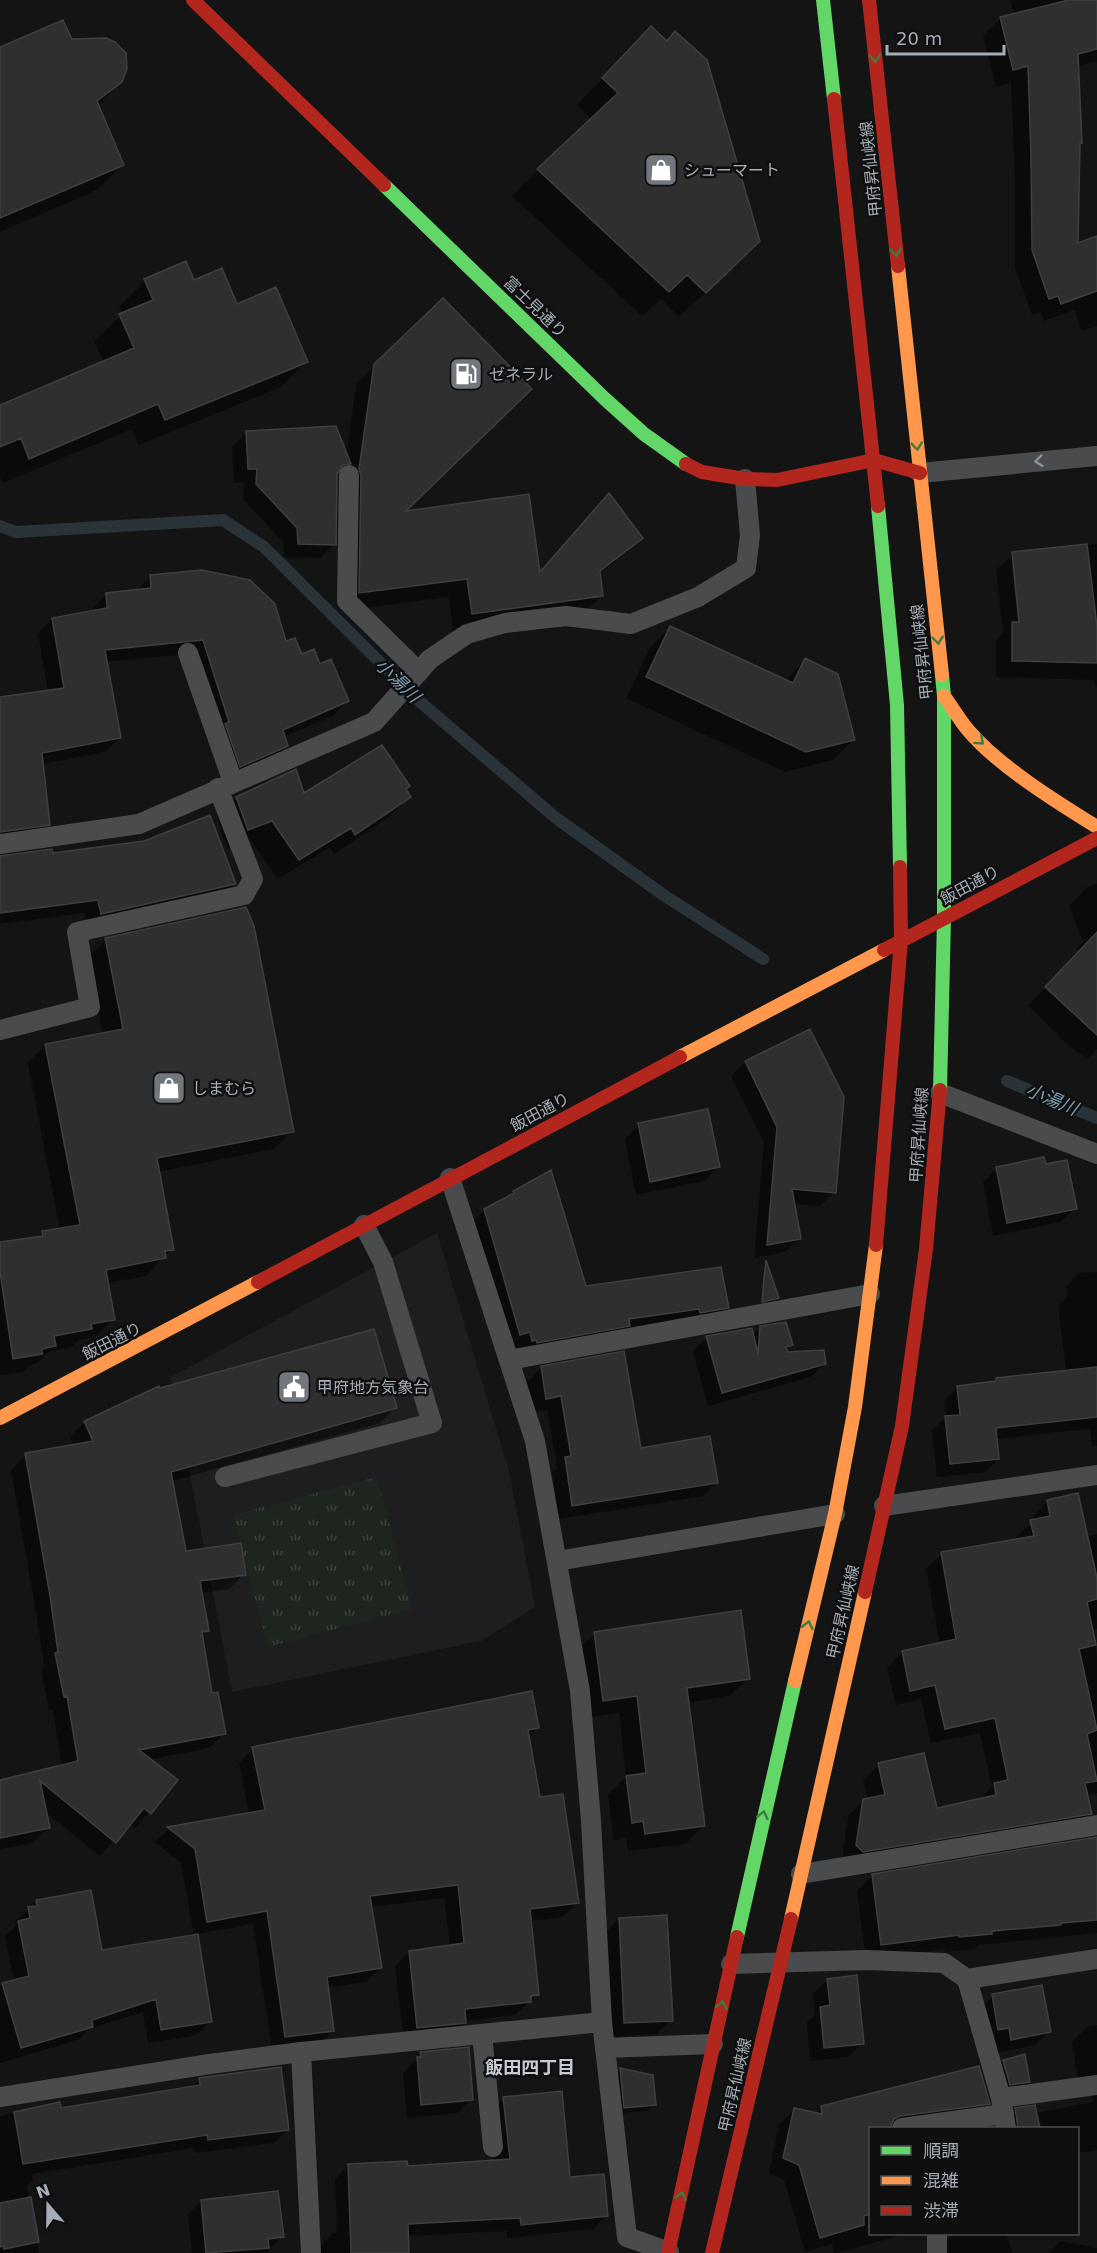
<svg xmlns="http://www.w3.org/2000/svg" width="1097" height="2253" viewBox="0 0 1097 2253" font-family="'DejaVu Sans','Noto Sans JP',sans-serif">
<style>
.built{fill:#1e1e20}
.grass{fill:url(#grass-tufts)}
.shadow{fill:#0007;fill-rule:evenodd}
.lines{fill:none;stroke-linecap:round;stroke-linejoin:round}
.stream{stroke:#2a3438;stroke-width:12}
.building{fill:#2f2f30;stroke:#3d3f41;stroke-width:1.5}
.lane{stroke:#494b4d;stroke-width:20}
.fast{stroke:#63d668;stroke-width:14}
.slow{stroke:#ff974d;stroke-width:14}
.jam{stroke:#b3261e;stroke-width:14}
.oneway{stroke:#3d7c40}
.oneway2{stroke:#899096}
.labels{text-anchor:middle;dominant-baseline:central;stroke-width:5;stroke-linejoin:round;paint-order:stroke}
.street-label{font-size:16px;fill:#a5adb6;stroke:#0f0f10}
.poi-label{font-size:16px;fill:#a5adb6;stroke:#0f0f10;text-anchor:start}
.water-label{font-size:18px;font-style:italic;fill:#7ba0b2;stroke:#0f0f10}
.neighbourhood-label{font-size:18px;font-weight:bold;fill:#c6cbd2;stroke:#0f0f10}
</style>
<defs>
<pattern id="grass-tufts" width="24" height="20" patternUnits="userSpaceOnUse" patternTransform="scale(1.5)"><rect width="24" height="20" fill="#1e251f"/><path d="M3 7l-1-3M5 7V3M7 7l1-3M15 17l-1-3M17 17v-4M19 17l1-3" fill="none" stroke="#3c423d"/></pattern>
</defs>
<rect width="100%" height="100%" fill="#141415"/>
<path class="built" d="M437 1233 509 1471 535 1607 481 1641 232 1692 171 1377Z"/>
<path class="grass" d="M377 1477 412 1609 268 1647 233 1515Z"/>
<path class="shadow" d="M1010 0H1097V61L1077 66 1081 143 1078 145 1076 246 1097 238V326L1082 331 1074 310 1044 321 1041 312 1032 315 1015 268V175L1011 83 996 87 983 36 1000 19 1015 15Z
M651 28 666 42 675 33 732 267 679 317 661 299 642 316 512 196 592 119 577 105Z
M71 40 125 68 118 85 97 106 123 164 97 190 0 232V49Z
M145 281 193 282 236 306 307 362 281 387 139 445 132 429 3 483 0 475V407L104 363 94 341 123 314 119 307Z
M375 365 402 513 539 573 609 495 641 538 622 556 599 574 602 595 583 614 453 632 449 597 341 611 344 469 336 477 334 544 320 558 284 557 283 542 243 499 244 482 234 483 232 447 246 433 346 455 356 385Z
M1097 544V688L1094 680 996 677V640L1003 633 996 570 1013 554ZM1012 566H1015L1022 629H1019Z
M151 576 285 643 301 656 320 666 347 701 333 716 283 737 286 746 272 761 226 780 188 654 106 662 120 737 105 752 42 764 48 824 33 839 0 844V699L48 691 38 634 52 619 92 612V609L107 594 135 592Z
M670 627 785 681 805 660 853 740 833 760 785 772 626 698 650 648Z
M295 771 303 796 404 790 409 797 389 817 334 854 330 847 278 879 251 841 227 849 217 818 237 798 247 792Z
M51 855 235 883 221 897 87 927 84 913 0 924V860Z
M1097 884V1049L1087 1059 1057 1036 1058 1035 1028 1006 1079 953 1077 948 1083 942 1069 906 1087 887Z
M106 939 292 1131 274 1149 158 1172 172 1249 146 1276 107 1283 113 1319 95 1337 79 1340 72 1347 50 1351 36 1364 29 1365 23 1372 0 1375V1242L38 1237 43 1232 60 1230 28 1063 46 1045 103 1034 88 958Z
M809 1031 834 1192 820 1206 793 1204 799 1239 785 1252 754 1258 764 1142 731 1076 745 1062Z
M639 1125 718 1167 704 1181 636 1195 625 1139Z
M1044 1166 1075 1208 1061 1222 993 1236 983 1182 997 1168Z
M514 1192 585 1287 727 1307 708 1326 518 1360 466 1229 484 1210 509 1198Z
M1097 1272V1446H1092L1090 1429 996 1439 998 1459 985 1472 937 1477 932 1431 946 1417 944 1401 957 1388 992 1383 996 1379 1066 1371 1058 1305 1067 1297 1066 1287 1079 1273Z
M761 1328 792 1345 786 1351 787 1354 825 1363 811 1377 708 1406 693 1351 707 1338 752 1336Z
M623 1353 640 1449 717 1482 703 1496 559 1519 552 1473 557 1468 547 1410 532 1412 527 1382 541 1368Z
M159 1388 395 1408 380 1423 172 1481 185 1553 244 1574 229 1589 201 1593 207 1630 201 1636 210 1695 224 1734 209 1748 149 1760 176 1781 135 1828 130 1823 100 1856 45 1812 48 1828 33 1843 0 1849V1780L62 1766 53 1710 49 1711 41 1669 44 1666 36 1612 11 1470 26 1455 74 1446 70 1437 85 1422Z
M1048 1501 1086 1536 1097 1534V1629L1092 1630 1097 1655V1793L1086 1795 1090 1813 1075 1828 842 1860 848 1816 863 1801 868 1800 863 1780 879 1765 936 1810 979 1800 992 1787 980 1733 931 1743 921 1699 896 1705 887 1668 902 1652 940 1644 926 1569 942 1554 1017 1540 1016 1537 1034 1521 1033 1516Z
M595 1633 748 1678 730 1696 687 1703 704 1825 686 1844 628 1851 626 1838 614 1840 608 1795 626 1777 619 1713 585 1718 576 1652Z
M537 1728 528 1737 539 1799 577 1903 563 1917 530 1921 537 1995 515 2015 464 2021 465 2023 451 2037 404 2042 395 1966 409 1952 450 1947 444 1898 371 1907 380 1968 366 1982 327 1988 332 2031 318 2045 272 2050 253 1924 197 1934 211 2021 197 2035 148 2043 143 2012 89 2029 78 2040 0 2063V1985L14 1982 5 1936 16 1925 15 1922 37 1902 101 1952 194 1936 181 1863 155 1842 168 1829 249 1814 239 1763 253 1749Z
M1097 1842V1933L979 1945 975 1949 945 1952 944 1949 866 1960 857 1891 872 1876Z
M619 1919 671 2020 657 2034 610 2037 605 1933Z
M827 1980 862 2043 848 2057 810 2061 807 2022 815 2014 813 1994Z
M993 1996 1049 2031 1035 2045 997 2053 995 2042 984 2043 979 2010Z
M1097 2025V2150L1078 2153V2128H1001L1000 2125 1016 2110 1035 2113 1094 2102 1091 2092 1079 2088 1072 2042 1087 2027Z
M421 2054 471 2099 457 2113 407 2118 403 2073Z
M1003 2061 1029 2081 1015 2095 989 2075Z
M620 2069 651 2077 654 2104 647 2111 618 2114 614 2076Z
M200 2079 288 2129 274 2143 195 2153 194 2148 32 2174 33 2181 27 2186 39 2253H0V2116L59 2104 60 2110 191 2088Z
M504 2098 568 2179 607 2215 593 2229 507 2238V2231L407 2236 408 2253H320V2247L333 2233H337L335 2179 349 2165 406 2168 495 2161 490 2112Z
M988 2103 973 2118 900 2128H870V2234H905L837 2253H834L832 2244 805 2252 784 2180 769 2173 779 2125 794 2110 815 2114 822 2107Z
M201 2201 282 2236 268 2251V2253H192L188 2215Z
M954 2234H1006L1013 2253H934Z
M1061 2241 1097 2248V2253H1049Z"/>
<g class="lines">
<path class="stream" d="M0 526 16 532 223 520 264 547 418 700 556 818 665 896 763 959
M1007 1081 1097 1118"/>
</g>
<path class="building" d="M1069 0H1097V49L1078 54 1082 143H1080L1078 243 1097 236V291L1061 304 1058 296 1049 299 1032 250 1031 157 1028 66 1013 70 1000 17Z
M63 20 72 39 106 38 115 42 126 53 127 69 122 82 97 101 124 165 0 218V47Z
M651 26 667 41 675 31 707 60 760 241 706 293 687 275 669 292 537 169 618 93 602 78Z
M186 261 194 280 222 268 237 304 276 287 308 362 165 420 158 404 29 459 21 438 0 447V405L134 348 119 314 153 300 144 279Z
M443 298 532 389 406 511 529 494 540 572 609 493 643 538 600 571 603 596 472 614 467 579 359 593 361 475 359 469 374 364Z
M336 426 351 464 343 465 337 474 336 545 298 544 297 528 256 484 257 469H248L246 431Z
M1087 544 1097 627V663L1012 661V622H1019L1012 552Z
M202 570 250 580 275 604 286 641 295 638 302 654 314 649 320 664 331 659 349 701 283 730 288 746 240 767 225 724 229 722 203 640 105 650 121 738 42 753 50 825 0 832V697L64 688 52 618 107 608 106 593 151 588 150 575Z
M670 626 793 683 805 658 838 674 855 740 806 752 646 677Z
M382 745 410 786 406 789 411 797 355 835 351 828 299 860 272 821 248 830 236 797 296 769 304 793Z
M210 815 236 884 101 914 98 900 0 913V856L52 849 53 853 144 841Z
M246 907 254 926 294 1132 157 1158 174 1250 165 1251 166 1258 106 1270 115 1320 91 1324 92 1329 54 1336 56 1346 42 1349V1354L13 1359 0 1272V1242L43 1236 42 1231 80 1225 45 1044 123 1029 105 938Z
M1097 932V1035L1045 987Z
M810 1029 844 1097 836 1193 792 1189 801 1239 767 1245 777 1127 745 1061Z
M708 1109 720 1167 650 1182 638 1123Z
M1044 1157 1046 1164 1067 1160 1077 1209 1007 1223 996 1167Z
M551 1170 586 1286 721 1267 729 1308 700 1313 699 1309 629 1319 630 1326 537 1343 536 1340 532 1341 530 1332 520 1335 484 1209 514 1193 513 1191Z
M766 1260 779 1298 762 1302 764 1279Z
M786 1322 793 1345 786 1347 788 1352 824 1350 826 1364 722 1393 706 1336 752 1328 758 1354 760 1326Z
M374 1329 397 1408 171 1472 186 1551 241 1543 246 1575 200 1581 209 1631 202 1632 212 1693 218 1692 226 1734 139 1750 178 1780 151 1814 144 1808 116 1843 40 1781 50 1828 0 1838V1780L78 1761 67 1696 64 1697 55 1653 58 1652 50 1596 25 1453 93 1441 84 1421 159 1386 160 1388Z
M624 1351 641 1448 710 1436 718 1483 572 1506 565 1457 571 1456 561 1396 546 1399 541 1366Z
M1097 1367V1417L996 1428 999 1459 950 1464 945 1416 960 1415 957 1386 996 1381V1378Z
M1078 1493 1097 1578V1599L1087 1602 1096 1645 1079 1649 1097 1730 1087 1734 1097 1781 1085 1783 1092 1814 863 1852 856 1845 863 1799 885 1795 878 1763 924 1753 937 1808 996 1795 994 1783 1008 1780 995 1718 945 1729 935 1685 910 1691 902 1651 956 1639 941 1552 1034 1536 1030 1520 1050 1516 1047 1500Z
M741 1610 750 1679 687 1688 705 1826 645 1834 643 1821 632 1823 626 1776 646 1773 637 1696 603 1701 594 1632Z
M532 1691 539 1728 528 1730 540 1797 563 1794 579 1903 530 1909 539 1995 531 1996V2002L465 2009 466 2023 417 2028 409 1951 464 1943 458 1885 370 1896 382 1968 327 1977 334 2031 285 2037 267 1911 207 1922 195 1849 167 1827 265 1810 252 1747Z
M1097 1837V1920L1061 1923V1925L992 1931V1934L959 1937V1935L881 1945 872 1874Z
M91 1890 102 1950 198 1934 212 2022 161 2030 156 1999 92 2020 93 2027 21 2048 2 1983 29 1976 18 1921 30 1918 28 1907 37 1906 36 1900Z
M667 1915 673 2021 624 2023 619 1918Z
M857 1975 864 2044 824 2048 820 2007 830 2005 827 1979Z
M1042 1985 1051 2032 1011 2040 1009 2028 998 2030 992 1994Z
M469 2047 473 2100 421 2105 417 2057H421L420 2052Z
M1025 2054 1030 2082 1010 2085 1003 2060Z
M979 2066 990 2104 900 2116 894 2119 890 2128H870V2214L864 2216V2225L820 2238 799 2165 783 2158 794 2108 822 2114 821 2106Z
M281 2067 289 2130 208 2140 207 2135 23 2164 14 2112 60 2102 61 2108 200 2085 199 2078Z
M620 2068 653 2075 656 2105 624 2108Z
M562 2091 570 2177 604 2174 608 2216 521 2225 520 2218 408 2224 409 2253H351L348 2164 407 2161 408 2166 510 2159 503 2097Z
M1035 2105 1040 2128H1018L1015 2108Z
M278 2191 284 2237 268 2239 269 2248 206 2253 201 2200Z
M31 2197 39 2242 4 2249V2246L0 2247V2203Z"/>
<g class="lines">
<path class="lane" d="M920 473 1097 456
M349 475 347 601 419 672
M188 653 233 782
M0 844 139 824 374 722 430 659 467 634 505 623 566 616 631 624 698 597 746 568 750 535 745 479
M0 1030 90 1007 77 932 244 895 253 879 218 788
M940 1093 1097 1154
M450 1178 535 1441 580 1691 591 1821 602 2022 627 2237 669 2252
M509 1360 870 1294
M225 1477 432 1423 383 1262 364 1225
M884 1506 1097 1475
M557 1561 835 1514
M801 1874 1097 1825
M731 1964 867 1960 944 1963 967 1979 1097 1959
M967 1979 1001 2098 1006 2128
M482 2034 493 2147
M605 2048 713 2044
M301 2052 311 2253
M0 2097 210 2064 301 2052 602 2022
M1001 2098 1097 2085
M902 2128 1004 2114
M937 2253V2234"/>
<path class="fast" d="M823 0 834 99
M384 185 605 399 644 434 686 464
M878 506 897 705 900 867
M940 1090 944 918V696L942 675
M737 1937 795 1681"/>
<path class="slow" d="M898 266 942 675
M944 696C952 707 959 719 968 730 997 765 1058 803 1097 827
M680 1057 884 950
M0 1418 258 1282
M795 1681 835 1514 855 1407 876 1245
M791 1919 865 1592"/>
<path class="jam" d="M193 0 384 185
M869 0 898 266
M834 99 878 506
M686 464 702 472 745 479 777 480 874 460 920 473
M884 950 1097 838
M876 1245 901 940 900 867
M258 1282 680 1057
M865 1592 902 1426 926 1249 940 1090
M668 2253 737 1937
M712 2253 791 1919"/>
</g>
<defs><path id="oneway-chevron" d="M-2-3.5L2.5 0L-2 3.5" fill="none" stroke-width="1.6" stroke-linecap="round" stroke-linejoin="round" transform="scale(1.5)"/></defs>
<g class="oneway">
<use href="#oneway-chevron" transform="translate(875 58) rotate(84)"/>
<use href="#oneway-chevron" transform="translate(896 252) rotate(84)"/>
<use href="#oneway-chevron" transform="translate(917 446) rotate(84)"/>
<use href="#oneway-chevron" transform="translate(938 640) rotate(84)"/>
<use href="#oneway-chevron" transform="translate(980 741) rotate(42)"/>
<use href="#oneway-chevron" transform="translate(808 1625) rotate(-77)"/>
<use href="#oneway-chevron" transform="translate(763 1815) rotate(-77)"/>
<use href="#oneway-chevron" transform="translate(722 2005) rotate(-78)"/>
<use href="#oneway-chevron" transform="translate(681 2196) rotate(-78)"/>
</g>
<use class="oneway2" href="#oneway-chevron" transform="translate(1039 461) rotate(174)"/>
<defs>
<symbol id="shop-square" viewBox="-11 -11 22 22"><rect x="-9" y="-9" width="18" height="18" rx="4" fill="#72777e" stroke="#0f0f10"/><path d="M-5-2.5h2.3a2.7 3.5 0 0 1 5.4 0H5L5.5 6h-11ZM-1.5-2.5h3a1.5 2.3 0 0 0-3 0Z" fill="#fff"/></symbol>
<symbol id="fuel-square" viewBox="-11 -11 22 22"><rect x="-9" y="-9" width="18" height="18" rx="4" fill="#72777e" stroke="#0f0f10"/><path d="M-5.5-6h7V0h2V4h1.3V-2.5L3-4.5l.8-.8L6-3V5H2.5V1h-1V6h-7ZM-4.2-4.7v3.2H.2V-4.7Z" fill="#fff"/></symbol>
<symbol id="civic-square" viewBox="-11 -11 22 22"><rect x="-9" y="-9" width="18" height="18" rx="4" fill="#72777e" stroke="#0f0f10"/><path d="M-.6-6.5H3V-4.5H.6V-3L4-1V1h2V6H-6V1h2V-1L-.6-3ZM-1.2 2.5V6h2.4V2.5Z" fill="#fff"/></symbol>
</defs>
<g fill-rule="evenodd">
<use href="#shop-square" x="642" y="151" width="38" height="38"/>
<use href="#fuel-square" x="447" y="355" width="38" height="38"/>
<use href="#shop-square" x="150" y="1069" width="38" height="38"/>
<use href="#civic-square" x="275" y="1368" width="38" height="38"/>
</g>
<g class="labels">
<g class="street-label">
<text transform="translate(871 169) rotate(-96)">甲府昇仙峡線</text>
<text transform="translate(535 307) rotate(44)">富士見通り</text>
<text transform="translate(922 652) rotate(-96)">甲府昇仙峡線</text>
<text transform="translate(970 885) rotate(-28)">飯田通り</text>
<text transform="translate(540 1112) rotate(-28)">飯田通り</text>
<text transform="translate(919 1135) rotate(-86)">甲府昇仙峡線</text>
<text transform="translate(112 1341) rotate(-27)">飯田通り</text>
<text transform="translate(843 1612) rotate(-77)">甲府昇仙峡線</text>
<text transform="translate(735 2085) rotate(-77)">甲府昇仙峡線</text>
</g>
<g class="poi-label">
<text x="684" y="170">シューマート</text>
<text x="489" y="374">ゼネラル</text>
<text x="192" y="1088">しまむら</text>
<text x="317" y="1387">甲府地方気象台</text>
</g>
<g class="water-label">
<text transform="translate(398 680) rotate(44)">小湯川</text>
<text transform="translate(1052 1099) rotate(23)">小湯川</text>
</g>
<g class="neighbourhood-label">
<text x="530" y="2067">飯田四丁目</text>
</g>
</g>
<rect x="869" y="2127" width="210" height="108" fill="#0f0f10" stroke="#4b4e52" stroke-width="1.5"/>
<rect x="881" y="2146" width="30" height="9" fill="#63d668" stroke="#4b4e52" stroke-width="1.5"/>
<text x="923" y="2157" font-size="18" fill="#a5adb6">順調</text>
<rect x="881" y="2176" width="30" height="9" fill="#ff974d" stroke="#4b4e52" stroke-width="1.5"/>
<text x="923" y="2187" font-size="18" fill="#a5adb6">混雑</text>
<rect x="881" y="2206" width="30" height="9" fill="#b3261e" stroke="#4b4e52" stroke-width="1.5"/>
<text x="923" y="2217" font-size="18" fill="#a5adb6">渋滞</text>
<g transform="translate(48 2205) rotate(340)" stroke="#0f0f10" stroke-width="4.5" paint-order="stroke">
<path d="M0-4.5L10 22L0 15L-10 22Z" fill="#a5adb6"/>
<text y="-9" font-size="16" font-weight="bold" text-anchor="middle" fill="#a5adb6">N</text>
</g>
<path d="M887 45v9h117v-9" fill="none" stroke="#a5adb6" stroke-width="3"/>
<text x="896" y="45" font-size="18" fill="#a5adb6" stroke="#0f0f10" stroke-width="4.5" paint-order="stroke">20 m</text>
</svg>
